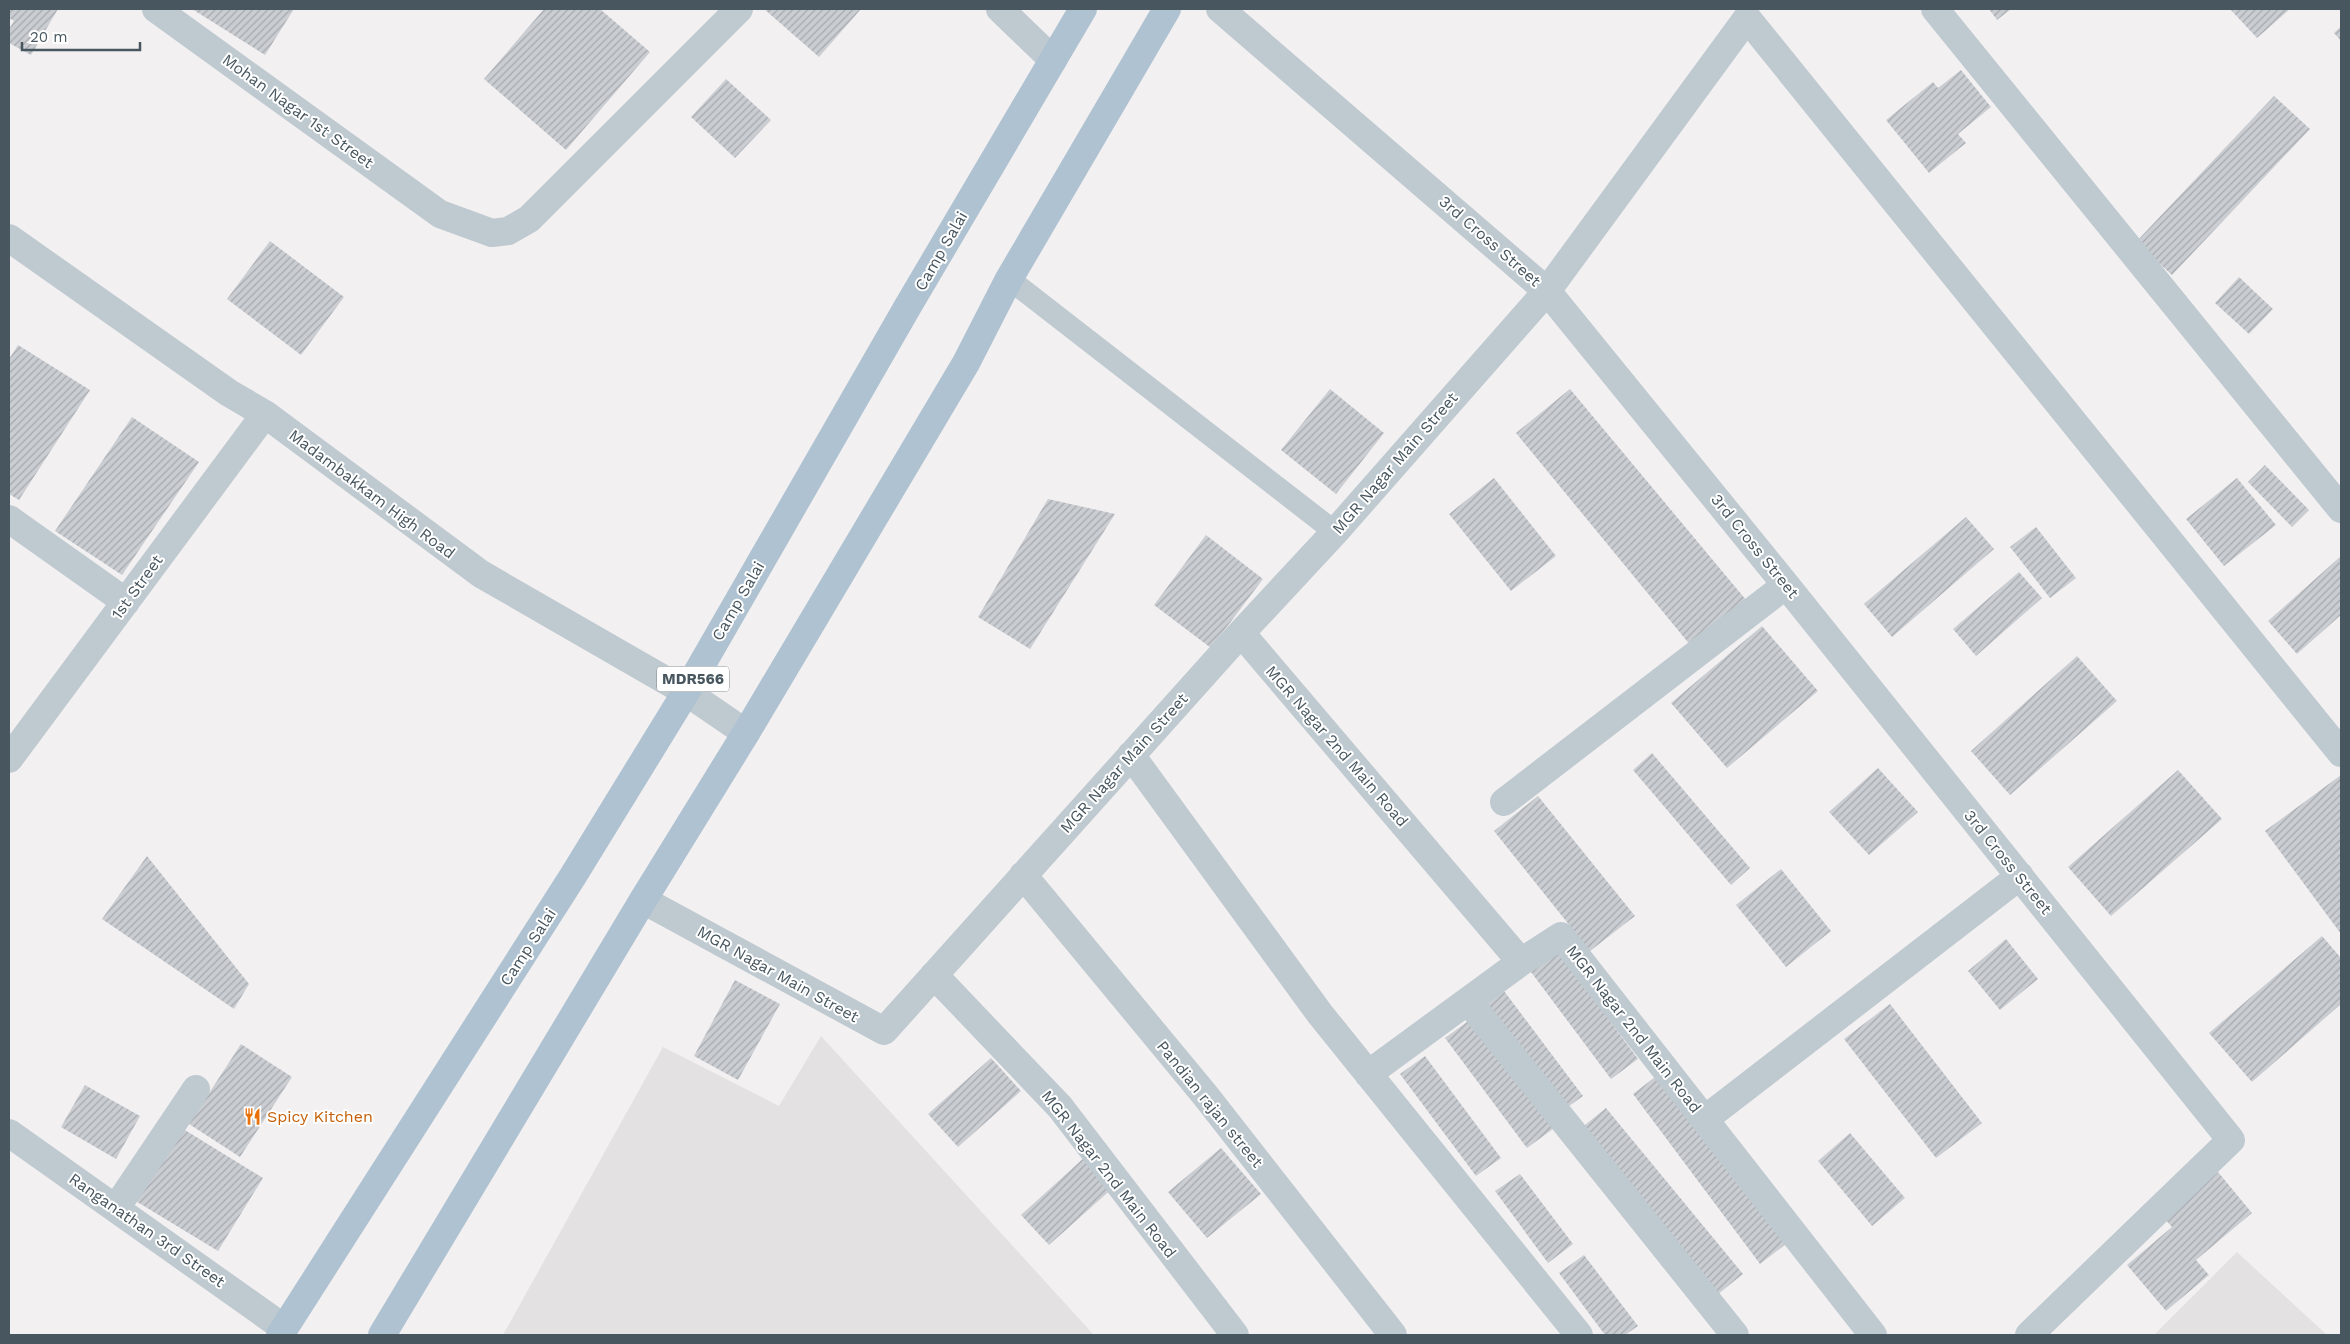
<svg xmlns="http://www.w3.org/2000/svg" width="2350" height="1344" viewBox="0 0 2350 1344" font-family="'Work Sans',sans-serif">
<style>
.education{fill:#e4e1e3}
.building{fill:url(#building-hatch)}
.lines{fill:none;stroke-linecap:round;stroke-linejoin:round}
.lane{stroke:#bec9d0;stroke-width:22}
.street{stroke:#bec9d0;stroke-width:28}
.primary{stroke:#afc2d1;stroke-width:28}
.labels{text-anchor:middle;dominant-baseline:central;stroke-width:4;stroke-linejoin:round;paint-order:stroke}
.shield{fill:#fff;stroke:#7e898f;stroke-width:1}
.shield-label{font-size:15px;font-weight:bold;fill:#47565f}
.street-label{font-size:16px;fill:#47565f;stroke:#fff}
.food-label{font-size:16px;fill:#c56008;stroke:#fff;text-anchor:start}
</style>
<defs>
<pattern id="building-hatch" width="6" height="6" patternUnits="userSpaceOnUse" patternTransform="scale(1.25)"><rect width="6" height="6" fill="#caced3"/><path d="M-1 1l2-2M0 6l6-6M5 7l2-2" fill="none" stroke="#a6aaae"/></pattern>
</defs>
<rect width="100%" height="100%" fill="#f3f0f1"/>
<path class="education" d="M821 1036 1094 1335H503L663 1047 779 1106Z
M2237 1252 2327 1335H2154Z"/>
<path class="building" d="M9 9H58L31 55 9 43V29L14 21 9 18Z
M192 9H294L265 55Z
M544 9H600L650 52 566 150 484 79Z
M764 9H861L819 57Z
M1989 9H2011L1997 20Z
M2230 9H2290L2257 38Z
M2341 26V41L2334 33Z
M1961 70 1991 107 1958 134 1966 143 1929 173 1886 120 1933 82 1938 88Z
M726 79 771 120 735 158 691 117Z
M2274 96 2310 129 2172 275 2136 242Z
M270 241 344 297 301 355 227 299Z
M2239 277 2273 309 2249 334 2215 303Z
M18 345 90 390 19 500 9 494V359Z
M1330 389 1384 433 1336 494 1281 450Z
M1570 389 1747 601 1691 646 1516 433Z
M132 417 199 462 122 575 55 531Z
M2265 465 2309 510 2292 527 2248 482Z
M1494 478 1556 556 1511 591 1449 514Z
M2237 478 2276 525 2224 566 2186 519Z
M1048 499 1115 514 1030 649 978 617Z
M1966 517 1994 549 1892 637 1864 604Z
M2036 527 2076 578 2050 598 2010 547Z
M1206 535 1263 579 1211 648 1154 605Z
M2341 556V615L2297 654 2268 621Z
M2019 572 2042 598 1976 656 1953 629Z
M1762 626 1818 691 1727 768 1671 703Z
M2077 656 2117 701 2010 795 1971 751Z
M1652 753 1750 868 1731 885 1633 770Z
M1878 768 1918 812 1869 855 1829 812Z
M2178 770 2222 819 2111 916 2068 867Z
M2341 775V934L2265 831Z
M1538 796 1635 916 1590 951 1494 831Z
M147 856 249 984 234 1009 102 919Z
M1781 869 1831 931 1786 967 1736 905Z
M2322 936 2341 958V1004L2252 1082 2209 1033Z
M2006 939 2038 979 2000 1010 1968 971Z
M1559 952 1638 1059 1611 1079 1531 972Z
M735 980 780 1004 738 1080 694 1056Z
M1504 991 1583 1096 1565 1109 1487 1004Z
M1890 1004 1982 1123 1936 1158 1844 1039Z
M1475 1016 1557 1126 1527 1148 1445 1038Z
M241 1044 292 1077 240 1157 189 1124Z
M1425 1056 1501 1158 1476 1176 1400 1074Z
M991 1058 1021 1091 958 1147 928 1114Z
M1659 1074 1786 1244 1760 1264 1633 1094Z
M85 1085 140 1116 116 1159 61 1127Z
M1606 1108 1743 1274 1717 1295 1580 1129Z
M180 1127 263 1178 218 1251 134 1200Z
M1850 1133 1905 1198 1872 1226 1818 1161Z
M1221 1148 1261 1194 1207 1238 1168 1192Z
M1087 1155 1115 1186 1049 1245 1021 1215Z
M2218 1172 2252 1213 2196 1260 2209 1275 2166 1311 2127 1265 2172 1227 2163 1217Z
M1520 1174 1573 1244 1548 1263 1495 1191Z
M1584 1255 1638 1326 1625 1335H1605L1559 1273Z"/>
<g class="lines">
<path class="lane" d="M1009 279 1335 532"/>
<path class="street" d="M156 9 440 214 492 233 508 231 529 219 739 9
M1000 9 1053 60
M1220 9 1547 291 1786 585 2231 1140 2029 1335
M1935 9 2341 509
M9 238 229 393 265 414 481 574 686 692 746 733
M9 519 126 602
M1241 633 1521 962 1561 936 1873 1335
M1131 755 1320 1014 1579 1335
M9 759 265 414
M1504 802 1786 585
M1023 875 1205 1095 1393 1335
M643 900 884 1031 1241 633 1335 532 1547 291 1747 18 2341 753
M934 975 1060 1107 1235 1335
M1468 1001 1735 1335
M1368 1074 1521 962
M1705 1119 2020 876
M9 1133 284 1328
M116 1208 196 1089"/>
<path class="primary" d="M280 1335 573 876 686 692 908 306 1083 9
M382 1335 643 900 746 733 966 363 1009 279 1167 9"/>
</g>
<defs>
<symbol id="restaurant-bare" viewBox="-9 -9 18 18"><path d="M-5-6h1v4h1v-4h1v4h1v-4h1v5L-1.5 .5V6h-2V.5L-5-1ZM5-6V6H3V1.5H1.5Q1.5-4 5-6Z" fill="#e8710a" stroke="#fff" stroke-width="2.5" paint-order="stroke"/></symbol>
</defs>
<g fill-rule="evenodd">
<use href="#restaurant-bare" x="240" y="1104" width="25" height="25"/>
</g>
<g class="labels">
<rect class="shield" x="657" y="666.5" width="72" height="25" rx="4"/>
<g class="shield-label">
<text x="693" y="679">MDR566</text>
</g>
<g class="street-label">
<text transform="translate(298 111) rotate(36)">Mohan Nagar 1st Street</text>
<text transform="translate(1490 241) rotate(41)">3rd Cross Street</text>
<text transform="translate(941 251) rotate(-60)">Camp Salai</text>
<text transform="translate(1395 463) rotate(-49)">MGR Nagar Main Street</text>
<text transform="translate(372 494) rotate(37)">Madambakkam High Road</text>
<text transform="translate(1755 546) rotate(51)">3rd Cross Street</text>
<text transform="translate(137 587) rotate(-54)">1st Street</text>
<text transform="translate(738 601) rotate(-60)">Camp Salai</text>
<text transform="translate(1337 746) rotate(49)">MGR Nagar 2nd Main Road</text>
<text transform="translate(1124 763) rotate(-48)">MGR Nagar Main Street</text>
<text transform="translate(2008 862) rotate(51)">3rd Cross Street</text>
<text transform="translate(528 947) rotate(-57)">Camp Salai</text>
<text transform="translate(778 974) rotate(29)">MGR Nagar Main Street</text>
<text transform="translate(1634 1029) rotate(52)">MGR Nagar 2nd Main Road</text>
<text transform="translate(1210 1104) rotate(51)">Pandian rajan street</text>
<text transform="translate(1109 1174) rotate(52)">MGR Nagar 2nd Main Road</text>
<text transform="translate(147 1230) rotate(35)">Ranganathan 3rd Street</text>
</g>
<g class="food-label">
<text x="267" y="1116">Spicy Kitchen</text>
</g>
</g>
<rect width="2350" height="1344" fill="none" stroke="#47565f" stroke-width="20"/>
<path d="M22 42v8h118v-8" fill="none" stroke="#47565f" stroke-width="2.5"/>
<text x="30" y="42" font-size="15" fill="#47565f" stroke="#ffffff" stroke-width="4" paint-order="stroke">20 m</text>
</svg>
